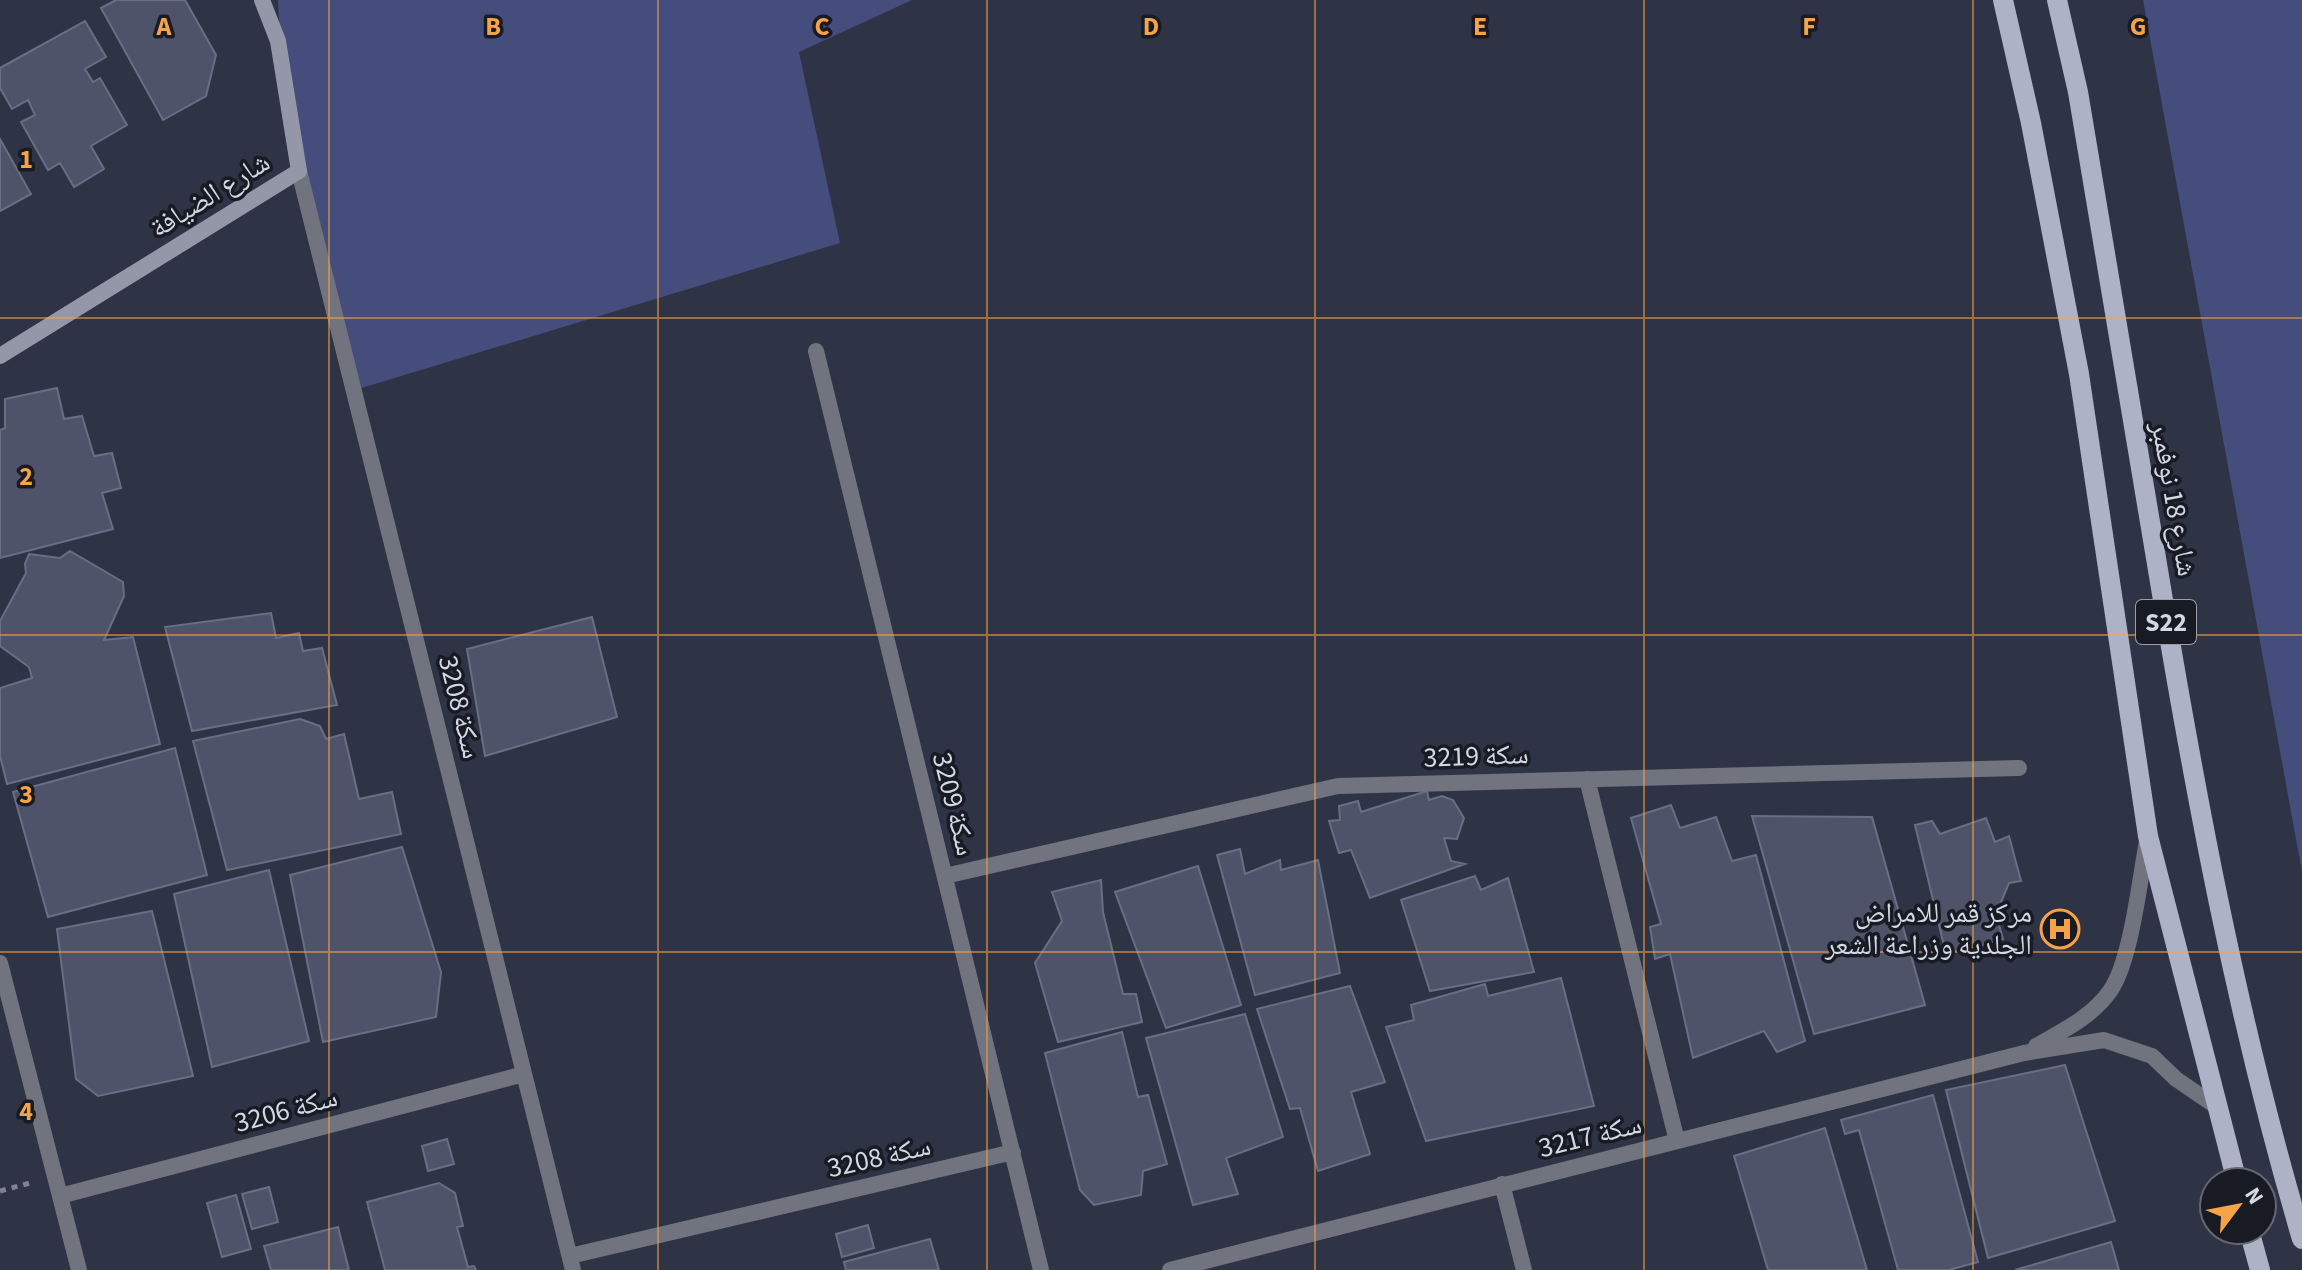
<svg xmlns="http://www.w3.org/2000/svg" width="2302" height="1270" viewBox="0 0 2302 1270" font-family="'Source Sans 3','Noto Naskh Arabic',sans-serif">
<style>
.green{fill:#444d7b}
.building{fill:#4f5369;stroke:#686e84;stroke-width:2}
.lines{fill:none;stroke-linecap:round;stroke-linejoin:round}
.path{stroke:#7f8393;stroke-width:5;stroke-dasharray:6 6;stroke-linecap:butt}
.street{stroke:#71747e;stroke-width:16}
.secondary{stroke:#9397a7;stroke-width:16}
.primary{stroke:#adb2c7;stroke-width:20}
.grid{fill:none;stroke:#f6a247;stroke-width:2;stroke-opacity:0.55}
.labels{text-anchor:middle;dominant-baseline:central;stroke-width:7;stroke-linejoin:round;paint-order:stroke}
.shield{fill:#191b24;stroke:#9c9faa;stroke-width:2}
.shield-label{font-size:26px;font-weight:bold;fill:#d4d8e4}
.street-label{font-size:28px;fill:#d4d8e4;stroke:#191b24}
.poi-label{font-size:28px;fill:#d4d8e4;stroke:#191b24;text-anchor:end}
.grid-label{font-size:26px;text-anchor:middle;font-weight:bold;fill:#f6a247;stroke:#191b24;stroke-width:7;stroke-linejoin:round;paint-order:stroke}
</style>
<rect width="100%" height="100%" fill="#2f3346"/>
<path class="green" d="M278 0H912L799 52 840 243 355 390C323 262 283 132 278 0Z
M2143 0H2302V872Z"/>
<path class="building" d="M116 0H185L216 55 206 96 163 120 101 8Z
M85 21 106 57 85 69 93 82 100 78 127 125 91 146 104 169 74 187 60 163 48 170 21 122 35 115 28 100 12 109 0 88V68Z
M0 139 31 194 0 211Z
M57 388 64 419 82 416 94 456 112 453 121 488 102 493 113 529 0 558V430L5 428V399Z
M70 551 123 582 124 596 104 640 133 637 160 744 7 784 0 756V688L32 678 29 667 0 646V621L26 573 25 564 29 554 60 558Z
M271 613 276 638 299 633 303 651 322 648 337 705 192 731 165 627Z
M592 617 617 717 485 756 467 649Z
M300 719 320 726 326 739 344 734 359 799 392 792 401 834 227 870 193 741Z
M175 748 207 875 48 917 13 792Z
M1427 791 1429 800 1442 796 1453 800 1464 818 1457 839 1444 838 1451 861 1465 864 1370 898 1351 850 1339 853 1329 821 1340 820 1339 806 1358 801 1361 812Z
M1671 805 1680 828 1716 817 1732 861 1756 855 1805 1041 1777 1052 1764 1031 1693 1058 1670 954 1655 959 1650 927 1661 924 1631 818Z
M1752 816 1872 817 1925 1005 1814 1034Z
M1986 818 1995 842 2009 836 2021 881 2009 883 1996 914 2003 939 1961 951 1945 950 1915 825 1932 821 1940 834Z
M402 847 441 972 436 1017 323 1042 290 875Z
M1240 849 1245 874 1280 860 1281 870 1318 860 1340 973 1255 995 1217 855Z
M1198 866 1241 1005 1166 1028 1115 892Z
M269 870 309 1041 212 1067 174 894Z
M1475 876 1481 890 1508 878 1534 972 1430 991 1401 900Z
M1101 880 1103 912 1123 994H1136L1142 1022 1058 1042 1035 963 1062 921 1052 892Z
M152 911 193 1076 98 1096 76 1079 57 929Z
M1561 978 1594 1106 1426 1141 1386 1027 1414 1020 1411 1005 1485 984 1488 996Z
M1350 986 1385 1082 1351 1092 1370 1154 1318 1171 1300 1108 1290 1109 1257 1009Z
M1245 1014 1283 1137 1226 1158 1238 1194 1193 1205 1146 1038Z
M1122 1032 1138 1097 1148 1095 1167 1164 1143 1171 1141 1195 1094 1205 1080 1190 1045 1053Z
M2065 1065 2115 1221 1988 1258 1946 1090Z
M1933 1095 1978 1262 1949 1270H1898L1859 1130 1845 1134 1841 1120Z
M1825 1128 1867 1270H1768L1734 1156Z
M447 1139 454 1164 428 1171 422 1146Z
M439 1183 455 1193 463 1226 457 1227 468 1267 474 1266 476 1270H385L367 1202Z
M269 1187 278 1222 252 1229 242 1194Z
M236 1195 251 1249 222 1257 207 1203Z
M868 1225 874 1248 842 1257 836 1234Z
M338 1227 349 1270H271L264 1246Z
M930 1239 939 1270H846L844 1262Z
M2111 1242 2119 1270H2015Z"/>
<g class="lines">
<path class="path" d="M0 1191 30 1183"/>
<path class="street" d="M299 171 573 1270
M816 351 1041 1270
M1587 779 1677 1141
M945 876 1338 786 2019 768
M0 963 79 1270
M2036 1046C2062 1031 2092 1017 2110 991 2131 962 2140 878 2147 841
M1502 1184 1524 1270
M60 1196 524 1074
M570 1256 1013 1152
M1170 1270 2024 1053 2104 1040 2152 1056 2176 1079 2217 1107"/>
<path class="secondary" d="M0 356 299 171 278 41 262 0"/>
<path class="primary" d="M2003 0 2031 123 2079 374 2148 836 2237 1182
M2057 0 2078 92C2104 248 2130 403 2156 558 2194 788 2236 1016 2302 1239
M2249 1230 2260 1270"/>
</g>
<path class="grid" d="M329 0V1270M658 0V1270M987 0V1270M1315 0V1270M1644 0V1270M1973 0V1270M0 318H2302M0 635H2302M0 952H2302"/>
<defs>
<symbol id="hospital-ring" viewBox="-11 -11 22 22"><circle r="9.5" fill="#191b24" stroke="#f6a247" stroke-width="1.5"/><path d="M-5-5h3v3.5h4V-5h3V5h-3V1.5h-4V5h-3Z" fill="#f6a247"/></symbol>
</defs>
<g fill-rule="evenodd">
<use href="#hospital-ring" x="2038" y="907" width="44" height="44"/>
</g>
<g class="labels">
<rect class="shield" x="2136" y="600" width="60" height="44" rx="6"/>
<g class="shield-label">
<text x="2166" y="622">S22</text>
</g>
<g class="street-label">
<text transform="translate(210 195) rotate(-32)">شارع الضيافة</text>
<text transform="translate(2174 499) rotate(80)">شارع 18 نوفمبر</text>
<text transform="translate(460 707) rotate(76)">سكة 3208</text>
<text transform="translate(1476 756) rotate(-2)">سكة 3219</text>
<text transform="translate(954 804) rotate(76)">سكة 3209</text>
<text transform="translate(286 1110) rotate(-15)">سكة 3206</text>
<text transform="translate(1590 1136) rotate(-14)">سكة 3217</text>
<text transform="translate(879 1157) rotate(-13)">سكة 3208</text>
</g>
<g class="poi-label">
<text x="2032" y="913">مركز قمر للامراض<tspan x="2032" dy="32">الجلدية وزراعة الشعر</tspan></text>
</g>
</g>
<g class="grid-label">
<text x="164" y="35">A</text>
<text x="493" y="35">B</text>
<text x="822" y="35">C</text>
<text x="1151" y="35">D</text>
<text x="1480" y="35">E</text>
<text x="1809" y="35">F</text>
<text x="2138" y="35">G</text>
<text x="26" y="168">1</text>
<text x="26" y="485">2</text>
<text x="26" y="803">3</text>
<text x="26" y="1120">4</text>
</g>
<g transform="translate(2238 1206) rotate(58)"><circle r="38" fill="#191b24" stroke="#646771" stroke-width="2"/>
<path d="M0-6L14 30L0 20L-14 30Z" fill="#f6a247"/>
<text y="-12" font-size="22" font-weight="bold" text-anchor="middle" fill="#d4d8e4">N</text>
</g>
</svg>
